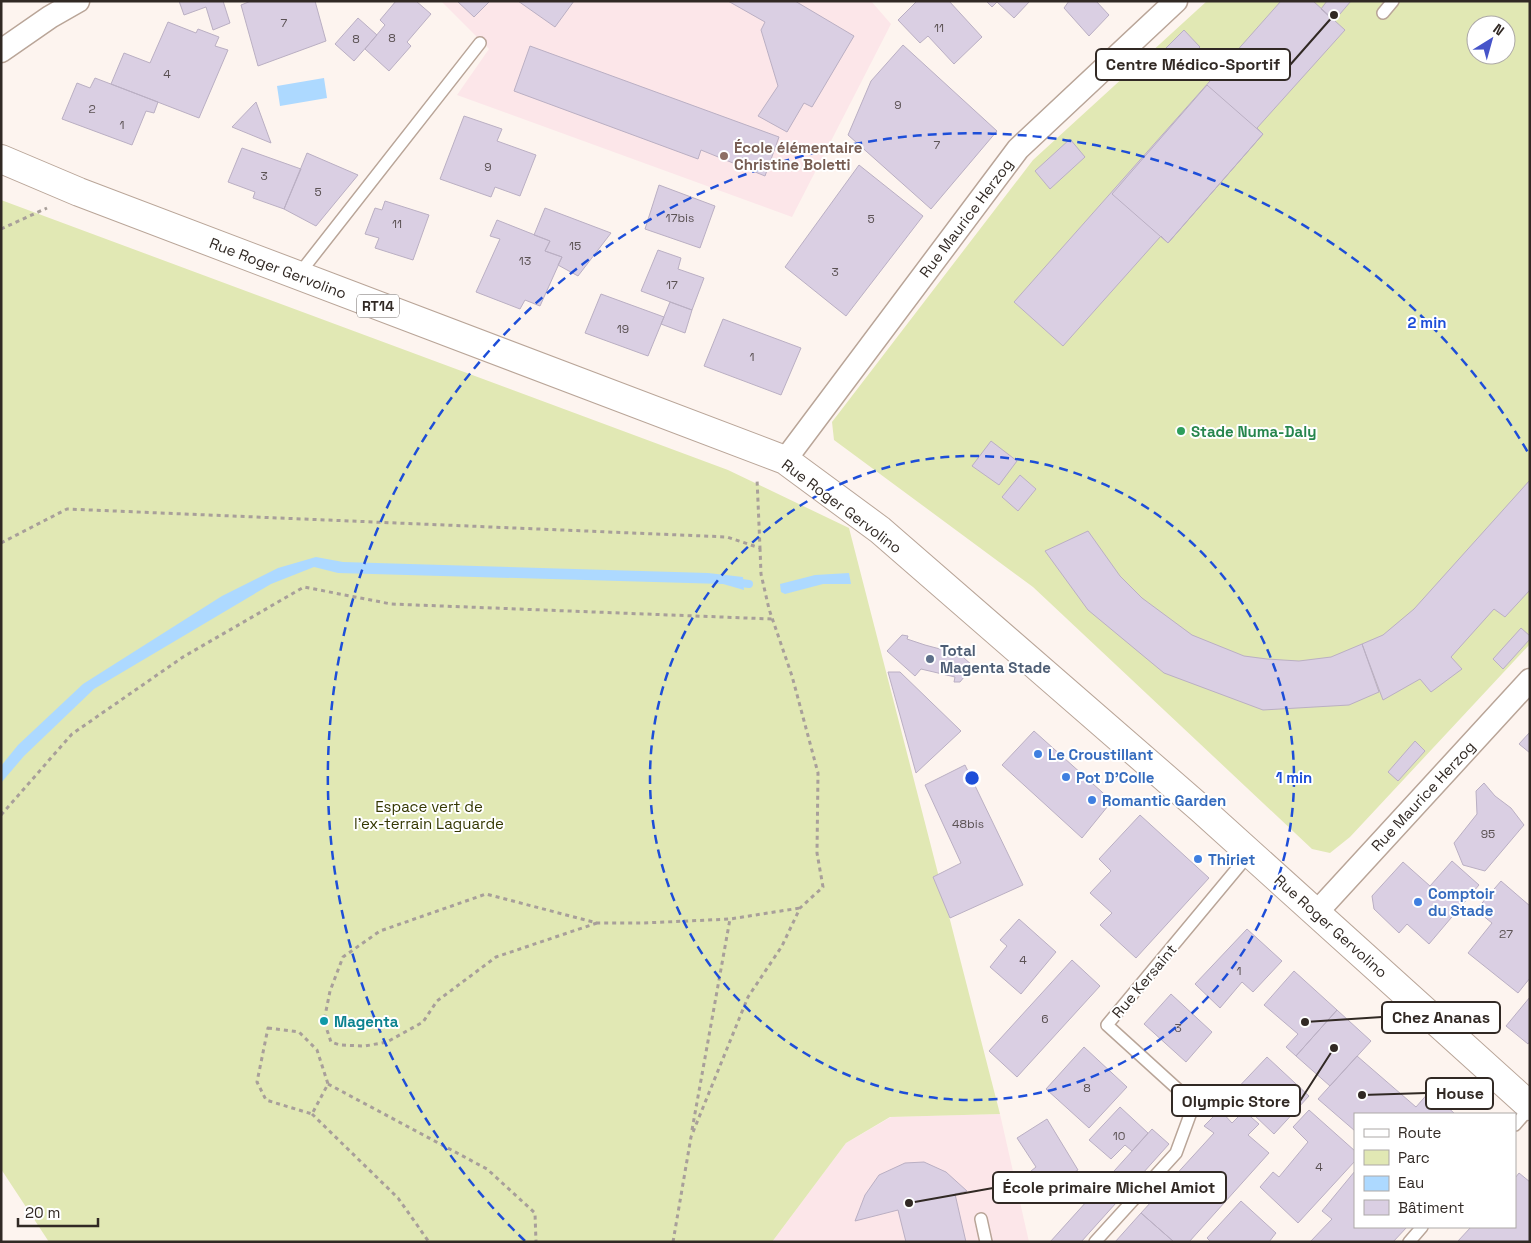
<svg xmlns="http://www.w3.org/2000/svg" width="1531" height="1243" viewBox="0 0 1531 1243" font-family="'Space Grotesk',sans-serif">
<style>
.education{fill:#fce6e9}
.green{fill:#e1e8b4;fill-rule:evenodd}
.water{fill:#add9ff}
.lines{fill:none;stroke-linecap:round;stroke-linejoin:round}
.stream{stroke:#add9ff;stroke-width:8}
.building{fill:#dacfe3;stroke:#baafc3}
.service-casing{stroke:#b9a598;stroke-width:14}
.minor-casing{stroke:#b9a598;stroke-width:25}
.primary-casing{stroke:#b9a598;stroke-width:30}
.path{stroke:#a89f9a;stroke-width:3;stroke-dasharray:4 4;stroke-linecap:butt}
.service{stroke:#fff;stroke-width:11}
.minor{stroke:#fff;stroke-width:22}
.primary{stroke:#fff;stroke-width:28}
.ring{fill:none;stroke:#1d4ed8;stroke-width:2.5;stroke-dasharray:9 6}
.education-dot{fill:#8d6e63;stroke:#fff;stroke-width:2}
.leisure-dot{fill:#2e9e5b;stroke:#fff;stroke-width:2}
.service-dot{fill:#5c6f8a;stroke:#fff;stroke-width:2}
.shop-dot{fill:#3f7fe0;stroke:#fff;stroke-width:2}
.culture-dot{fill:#0f9aa8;stroke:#fff;stroke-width:2}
.labels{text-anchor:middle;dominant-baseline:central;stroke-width:4;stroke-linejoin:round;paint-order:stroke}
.number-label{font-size:12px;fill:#5b5254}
.shield{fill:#fff;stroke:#6f6966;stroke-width:1}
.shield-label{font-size:14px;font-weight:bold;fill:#312924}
.education-label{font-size:15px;font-weight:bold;fill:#785e54;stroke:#fff;text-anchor:start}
.street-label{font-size:15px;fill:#312924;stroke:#fff}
.leisure-label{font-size:15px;font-weight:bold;fill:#27864d;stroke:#fff;text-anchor:start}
.service-label{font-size:15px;font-weight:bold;fill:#4e5e75;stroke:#fff;text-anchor:start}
.shop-label{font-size:15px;font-weight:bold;fill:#366cbe;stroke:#fff;text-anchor:start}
.park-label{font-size:15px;fill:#343702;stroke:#fff}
.culture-label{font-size:15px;font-weight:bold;fill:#0d838f;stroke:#fff;text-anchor:start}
.centre{fill:#1d4ed8;stroke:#fff;stroke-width:2.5}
.ring-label{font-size:15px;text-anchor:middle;font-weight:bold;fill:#1d4ed8;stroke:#fff;stroke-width:4;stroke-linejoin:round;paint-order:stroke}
.leader{fill:none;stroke:#312924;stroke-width:2}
.callout-dot{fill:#312924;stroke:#fff;stroke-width:2}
.callout{fill:#fff;stroke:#312924;stroke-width:2}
.callout-label{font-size:16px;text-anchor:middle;font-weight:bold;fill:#312924}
</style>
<rect width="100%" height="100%" fill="#fdf4ef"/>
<path class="education" d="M441 1H871L891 24 792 217 457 95 489 49Z
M1000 1114 1029 1242H772L846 1143 891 1117Z"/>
<path class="green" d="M1207 1H1530V644L1350 837 1330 853 1312 849 1033 587 834 440 832 422 1033 160ZM1476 25H1506V55H1476Z
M1 200 728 470 849 528 1000 1114 890 1117 846 1143 772 1242H49L1 1169Z"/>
<path class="water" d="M324 78 327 98 280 106 277 86Z
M316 557 343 562 708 573 743 577 744 590 723 584 338 573 314 567 271 584 94 689 24 756 1 783V766L18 745 83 684 222 596 278 568Z
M849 573 851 584H823L785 594 781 592 780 584 815 575Z"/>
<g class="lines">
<path class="stream" d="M734 582 749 584"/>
</g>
<path class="building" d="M179 1H223L230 23 213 30 206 7 184 15Z
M251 1H315L326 41 258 66 241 5Z
M396 1H416L431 14 407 42 411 46 389 71 365 49 385 25 380 20Z
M457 1H490L474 17Z
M518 1H574L555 27Z
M728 1H795L854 36 812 107 804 103 787 132 758 116 778 86 761 30 765 22Z
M917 1H949L982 37 954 64 928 36 920 43 898 20Z
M986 1H1030L1014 18 997 2 992 7Z
M1069 1H1096L1109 15 1089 36 1064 8Z
M1281 1H1313L1345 30 1257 128 1263 134 1168 243 1161 236 1063 346 1014 302Z
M1327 1H1351L1334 21 1321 9Z
M358 18 377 35 354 61 335 44Z
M168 22 196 33 198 29 219 37 215 46 228 50 199 118 111 84 124 53 150 63Z
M1184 30 1200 47 1170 77 1154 60Z
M903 45 997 131 931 209 848 135 871 81Z
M530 46 779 137 765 176 701 150 698 159 514 91Z
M95 78 158 102 154 113 146 111 132 145 62 119 77 83 90 88Z
M1207 85 1263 134 1168 243 1112 194Z
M256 102 271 143 232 127Z
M464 116 502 129 497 141 536 155 520 196 495 187 491 197 440 179Z
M1070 139 1085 157 1050 189 1035 171Z
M242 148 301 169 284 209 253 198 255 192 228 182Z
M307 153 358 175 316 226 284 209Z
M859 165 923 216 846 316 785 267Z
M659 185 715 206 700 248 645 229Z
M385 201 429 215 413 260 375 248 379 238 365 234 375 208 382 210Z
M545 208 611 233 578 276 558 265 562 257 545 251 550 241 534 235Z
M497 220 550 241 545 251 562 257 540 306 525 300 520 309 476 292 500 239 490 236Z
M658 250 681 258 678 269 704 278 692 310 641 291Z
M601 294 664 317 648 356 585 333Z
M670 302 692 310 685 333 661 324Z
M723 319 801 348 781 395 704 366Z
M991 441 1017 461 999 485 972 466Z
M1020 475 1036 489 1018 511 1002 497Z
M1530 480V590L1505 617 1494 609 1451 657 1462 669 1431 692 1420 679 1383 700 1362 644 1383 635 1414 609Z
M1088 531 1120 576 1142 598 1192 635 1244 656 1267 659 1299 661 1331 657 1362 644 1379 692 1349 705 1263 710 1164 673 1088 610 1045 551Z
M1521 628 1530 636V639L1503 669 1493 659Z
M902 635 908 636 907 639 925 645 940 649V645L955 650 973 666 960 682H954L955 677 921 669 915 676 887 651Z
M888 672H900L961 731 916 773Z
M1034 731 1112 801 1082 838 1002 765Z
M1530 732V753L1519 744Z
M1415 741 1425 751 1398 781 1388 772Z
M965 765 1023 885 950 918 933 877 961 863 925 785Z
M1484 783 1495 796 1511 808 1524 825 1485 871 1463 865 1454 843 1477 814 1476 791Z
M1140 815 1209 878 1136 958 1100 925 1112 913 1090 893 1111 871 1099 859Z
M1452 861 1479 885 1429 944 1407 924 1399 933 1374 909 1372 896 1403 862 1430 886Z
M1501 881 1530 906V978L1518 993 1468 953 1492 923 1476 910Z
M1019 919 1056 952 1021 994 990 967 1007 946 1000 940Z
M1247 929 1282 961 1253 992 1242 982 1220 1008 1195 984Z
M1072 960 1100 986 1017 1077 989 1051Z
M1294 971 1337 1010 1296 1056 1286 1047 1298 1034 1264 1005Z
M1171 994 1212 1032 1186 1062 1144 1024Z
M1530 997V1041L1528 1044 1506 1026Z
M1337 1010 1371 1041 1330 1086 1296 1056Z
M1084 1047 1127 1087 1089 1128 1046 1089Z
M1357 1056 1416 1107 1430 1091 1455 1114H1355V1131L1318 1099Z
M1267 1057 1309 1096 1274 1134 1232 1094Z
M1120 1107 1148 1133 1132 1151 1125 1145 1111 1159 1089 1140Z
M1220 1110 1232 1123 1244 1111 1259 1124 1248 1135 1269 1153 1189 1242H1174L1141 1213 1214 1133 1204 1126Z
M1309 1110 1355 1151V1161L1298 1223 1260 1187 1273 1172 1279 1177 1308 1142 1293 1127Z
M1047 1119 1078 1170 1043 1190 1031 1171 1036 1167 1017 1138Z
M1152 1129 1169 1144 1081 1242H1050Z
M924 1162 946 1172 967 1191 955 1194 966 1242H906L898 1210 855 1221 865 1195 879 1175 905 1163Z
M1355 1171V1227H1407L1393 1242H1310L1332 1219 1322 1211Z
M1519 1173 1530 1182V1242L1458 1241 1471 1227H1515V1178Z
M1241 1201 1276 1233 1269 1242H1211L1207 1238Z
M1141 1213 1174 1242H1115Z"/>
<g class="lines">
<defs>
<path id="service" d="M1383 13 1393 1
M299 274 480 43
M1515 1125 1530 1108
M981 1219 986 1242
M1095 1242 1176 1153 1194 1104 1107 1025 1250 853
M1409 1242 1422 1227"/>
<path id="minor" d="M1 51 50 17 78 1
M785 460 1018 149 1176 1
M1316 913 1530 680"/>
<path id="primary" d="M1 159 79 192 785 460 880 530 1201 809 1530 1106"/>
</defs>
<use href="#service" class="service-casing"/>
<use href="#minor" class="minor-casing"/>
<use href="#primary" class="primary-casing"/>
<path class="path" d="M1 229 47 208
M1 543 67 509 727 537 760 548 757 479
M1 815 72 734 183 657 304 587 391 604 772 619
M597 923 496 957 437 1001 423 1022 387 1042 365 1046 340 1045 331 1042 324 1021 330 991 343 957 380 931 486 894 597 923H644L730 919 800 908
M268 1028 299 1032 317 1050 328 1084 312 1114 266 1100 257 1082Z
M328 1084 487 1169 535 1213 536 1242
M312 1114 398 1198 429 1242
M692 1130 730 919
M673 1242 691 1137 748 997 782 946 800 908 823 887 817 853 818 773 792 676 769 609 761 574 760 548"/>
<use href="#service" class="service"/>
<use href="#minor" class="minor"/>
<use href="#primary" class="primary"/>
</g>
<g class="ring">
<circle cx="972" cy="778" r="322"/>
<path d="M525 1241A644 644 0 1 1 1530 456"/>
</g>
<circle class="education-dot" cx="724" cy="156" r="5"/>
<circle class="leisure-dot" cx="1181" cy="431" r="5"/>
<circle class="service-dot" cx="930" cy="659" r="5"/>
<g class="shop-dot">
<circle cx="1038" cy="754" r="5"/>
<circle cx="1066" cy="777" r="5"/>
<circle cx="1092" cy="800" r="5"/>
<circle cx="1198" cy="859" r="5"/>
<circle cx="1418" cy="902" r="5"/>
</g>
<circle class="culture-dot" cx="324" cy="1021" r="5"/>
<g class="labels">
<g class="number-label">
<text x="284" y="23">7</text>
<text x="939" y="28">11</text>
<text x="392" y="38">8</text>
<text x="356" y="39">8</text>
<text x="167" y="74">4</text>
<text x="898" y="105">9</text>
<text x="92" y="109">2</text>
<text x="122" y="125">1</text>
<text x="937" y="145">7</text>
<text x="488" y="167">9</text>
<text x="264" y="176">3</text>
<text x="318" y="192">5</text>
<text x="680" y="218">17bis</text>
<text x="871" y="219">5</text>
<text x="397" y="224">11</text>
<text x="575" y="246">15</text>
<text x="525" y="261">13</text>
<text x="835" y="272">3</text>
<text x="672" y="285">17</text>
<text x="623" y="329">19</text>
<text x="752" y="357">1</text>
<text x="968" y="824">48bis</text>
<text x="1488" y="834">95</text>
<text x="1506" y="934">27</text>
<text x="1023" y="960">4</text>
<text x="1239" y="971">1</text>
<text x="1045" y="1019">6</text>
<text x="1178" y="1028">3</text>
<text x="1087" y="1088">8</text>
<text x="1119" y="1136">10</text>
<text x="1319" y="1167">4</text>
</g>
<rect class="shield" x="357" y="294.5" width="42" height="23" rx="4"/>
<g class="shield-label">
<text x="378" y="306">RT14</text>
</g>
<g class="education-label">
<text x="734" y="147">École élémentaire<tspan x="734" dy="17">Christine Boletti</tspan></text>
</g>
<g class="street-label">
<text transform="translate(966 218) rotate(-53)">Rue Maurice Herzog</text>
<text transform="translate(278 268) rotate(21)">Rue Roger Gervolino</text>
<text transform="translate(842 506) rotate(37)">Rue Roger Gervolino</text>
<text transform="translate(1423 796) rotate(-47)">Rue Maurice Herzog</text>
<text transform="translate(1331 926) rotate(42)">Rue Roger Gervolino</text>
<text transform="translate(1144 981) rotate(-50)">Rue Kersaint</text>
</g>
<g class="leisure-label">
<text x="1191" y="431">Stade Numa-Daly</text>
</g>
<g class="service-label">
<text x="940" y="650">Total<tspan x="940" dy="17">Magenta Stade</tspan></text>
</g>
<g class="shop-label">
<text x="1048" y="754">Le Croustillant</text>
<text x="1076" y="777">Pot D'Colle</text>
<text x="1102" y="800">Romantic Garden</text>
<text x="1208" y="859">Thiriet</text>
<text x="1428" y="893">Comptoir<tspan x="1428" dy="17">du Stade</tspan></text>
</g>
<g class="park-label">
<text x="429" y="806">Espace vert de<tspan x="429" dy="17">l'ex-terrain Laguarde</tspan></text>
</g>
<g class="culture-label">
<text x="334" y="1021">Magenta</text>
</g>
</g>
<circle cx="972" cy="778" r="8" class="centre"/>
<g class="ring-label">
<text x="1427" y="328">2 min</text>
<text x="1294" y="783">1 min</text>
</g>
<path class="leader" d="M1334 15L1290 65M1305 1022L1382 1017M1362 1095L1426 1093M1334 1048L1300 1101M909 1203L993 1188"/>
<g class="callout-dot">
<circle cx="1334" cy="15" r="5"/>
<circle cx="1305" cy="1022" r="5"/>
<circle cx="1362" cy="1095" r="5"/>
<circle cx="1334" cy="1048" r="5"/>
<circle cx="909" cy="1203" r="5"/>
</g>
<g class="callout">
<rect x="1096" y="49" width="194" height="31" rx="5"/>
<rect x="1382" y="1002" width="118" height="31" rx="5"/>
<rect x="1426" y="1078" width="67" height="31" rx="5"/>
<rect x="1172" y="1085" width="128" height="31" rx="5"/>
<rect x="993" y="1172" width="233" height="31" rx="5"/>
</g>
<g class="callout-label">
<text x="1193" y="70">Centre Médico-Sportif</text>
<text x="1441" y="1023">Chez Ananas</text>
<text x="1460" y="1099">House</text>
<text x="1236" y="1107">Olympic Store</text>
<text x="1109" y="1193">École primaire Michel Amiot</text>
</g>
<rect width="1531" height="1243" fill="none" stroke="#312924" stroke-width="5"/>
<rect x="1354" y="1113" width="162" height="115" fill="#ffffff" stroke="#ada9a7"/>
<rect x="1364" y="1129" width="25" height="8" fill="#ffffff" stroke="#ada9a7"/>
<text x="1398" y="1138" font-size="15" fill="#312924">Route</text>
<rect x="1364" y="1150" width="25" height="15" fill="#e1e8b4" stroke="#ada9a7"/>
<text x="1398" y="1163" font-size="15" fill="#312924">Parc</text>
<rect x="1364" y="1176" width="25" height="15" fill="#add9ff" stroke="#ada9a7"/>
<text x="1398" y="1188" font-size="15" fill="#312924">Eau</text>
<rect x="1364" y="1200" width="25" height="15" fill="#dacfe3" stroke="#ada9a7"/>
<text x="1398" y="1213" font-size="15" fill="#312924">Bâtiment</text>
<g transform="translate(1491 40) rotate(37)"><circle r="24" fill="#ffffff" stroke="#ada9a7"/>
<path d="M0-4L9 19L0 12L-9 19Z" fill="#4654c9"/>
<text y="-8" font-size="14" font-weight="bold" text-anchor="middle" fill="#312924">N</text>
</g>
<path d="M18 1218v8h80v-8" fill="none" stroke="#312924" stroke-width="2.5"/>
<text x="25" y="1218" font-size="15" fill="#312924" stroke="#ffffff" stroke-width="4" paint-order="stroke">20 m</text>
</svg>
